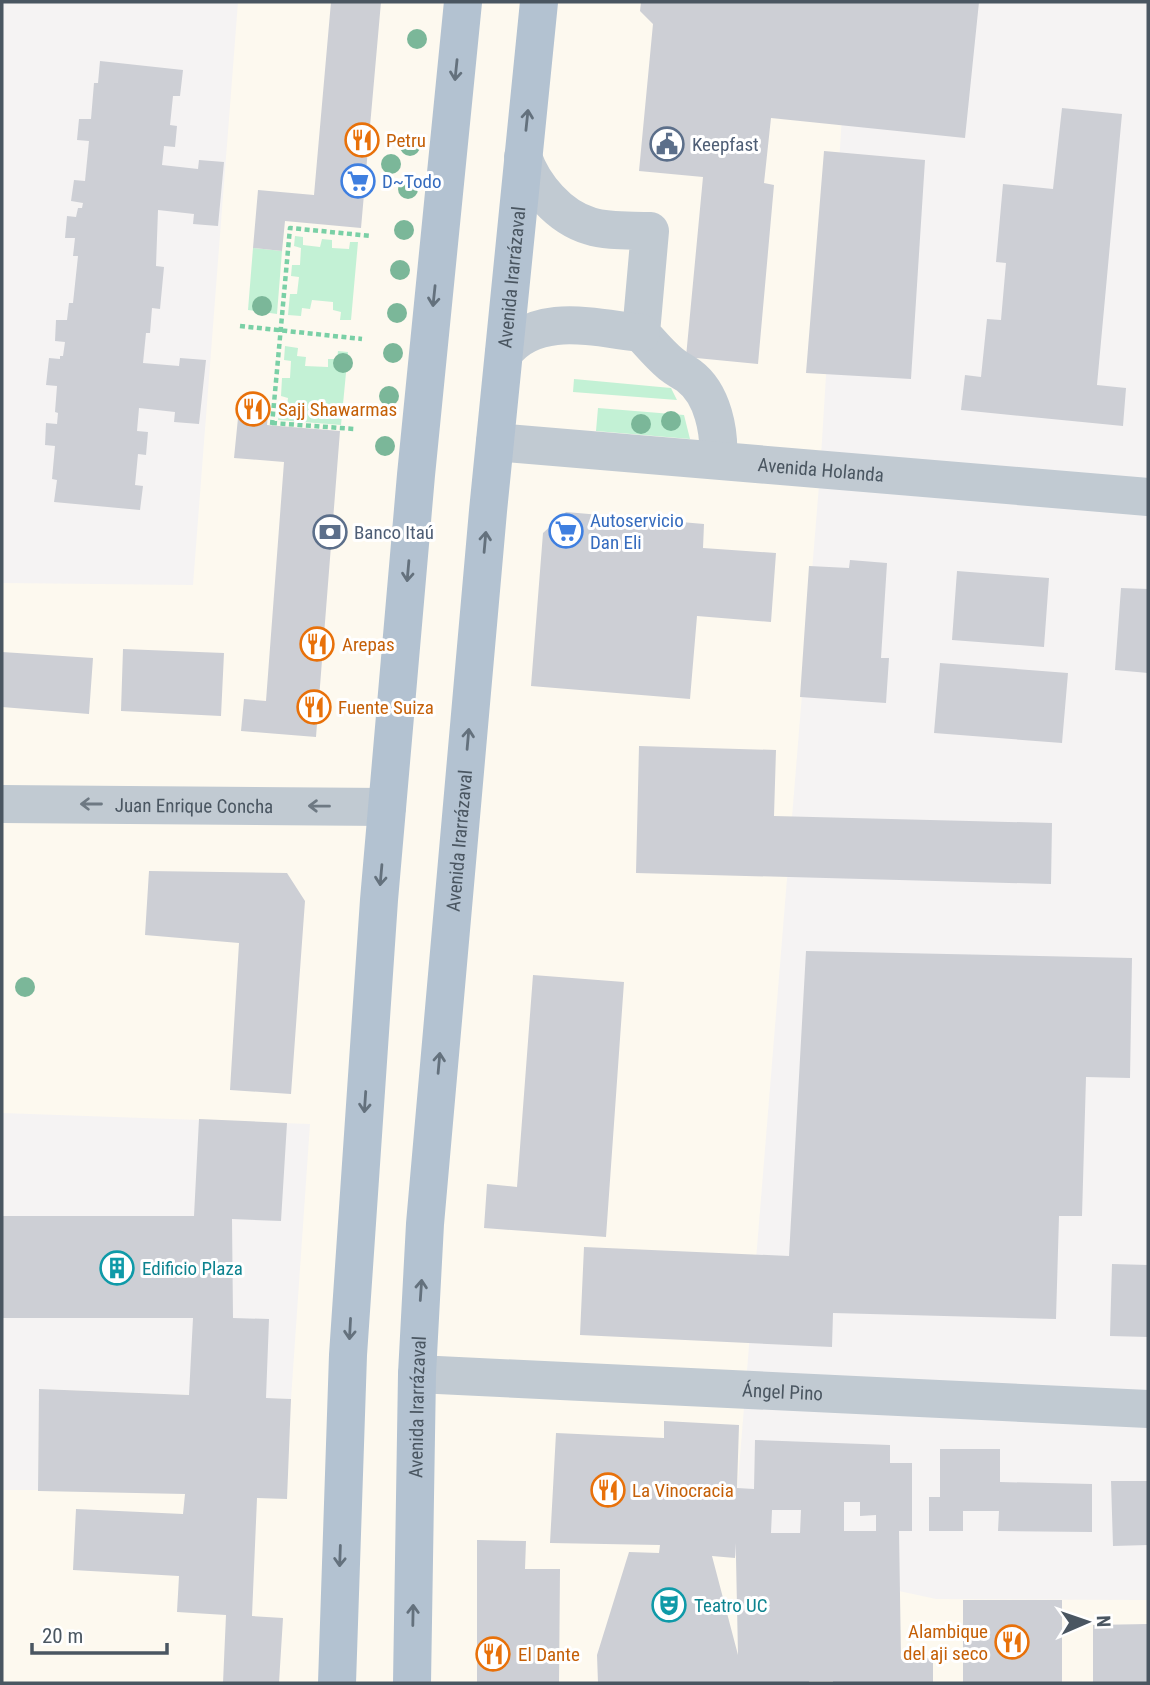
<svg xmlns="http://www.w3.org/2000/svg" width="1150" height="1685" viewBox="0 0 1150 1685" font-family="'Roboto Condensed',sans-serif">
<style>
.commercial{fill:#fdf9ef}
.green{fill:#c3f1d5}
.building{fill:#cdcfd5;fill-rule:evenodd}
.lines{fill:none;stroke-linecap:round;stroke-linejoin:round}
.path{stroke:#7ad0a6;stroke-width:4.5;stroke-dasharray:5 3.5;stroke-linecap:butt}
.minor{stroke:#c1cad2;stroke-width:38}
.major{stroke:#b3c2d1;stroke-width:38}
.tree{fill:#7bb799}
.oneway{stroke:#64717d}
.oneway2{stroke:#6e7983}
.labels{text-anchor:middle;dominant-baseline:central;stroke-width:6;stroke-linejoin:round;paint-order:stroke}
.food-label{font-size:19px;fill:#c56008;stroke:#fff;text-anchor:start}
.service-label{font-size:19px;fill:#4e5e75;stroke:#fff;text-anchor:start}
.shop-label{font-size:19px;fill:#366cbe;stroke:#fff;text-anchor:start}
.street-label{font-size:19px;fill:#4a5661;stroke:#fff}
.culture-label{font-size:19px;fill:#0d838f;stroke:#fff;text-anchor:start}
</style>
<rect width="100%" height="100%" fill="#f5f3f3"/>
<path class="commercial" d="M238 2H849L820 473 732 1555 936 1599 1148 1600V1683H2V1490H38L39 1389 291 1399 310 1124 2 1113V583L193 585Z"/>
<path class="green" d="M295 236 303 237V245L320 247 322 239 332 240V248L349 249 350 242H358L351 320H340L341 312 333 310V302L312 300 310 309 302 308 301 316 288 315 290 294H297L299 277 291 276 292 265H300L301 248 294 246Z
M253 248 282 251 277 314 248 310Z
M285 346 298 348 297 356 306 357 305 366 328 367V359H337L338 351 348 352 341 425 278 420 279 415H286L288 398 281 396 282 378H290L291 361 284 360Z
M574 379 671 388 677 400 573 392Z
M598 408 684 415 690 439 596 431Z"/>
<path class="building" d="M331 2H381L361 228 285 221 282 251 253 248 258 190 314 195Z
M641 2H979L965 138 771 118 764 183 774 185 758 364 686 357 703 177 639 171 653 24 640 11Z
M100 61 183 70 180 96H173L170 125 177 126 175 147 164 146 162 165 198 169 199 160 224 162 218 226 193 224 194 214 158 210 156 266 164 267 160 309 152 308 150 333H146L143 363 179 366 180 358 206 360 199 424 174 422 175 412 139 408 137 431 148 432 146 455 138 454 135 485 143 486 140 510 54 502 57 480 52 479 55 446 45 445 46 423 57 424 58 413 55 412 57 386 46 385 49 358 60 359V356H63L65 342 55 341 56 320H67L69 303H73L78 256H73L75 238H65L67 216 76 217 78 208H82L83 203 71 201 74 180 85 181 89 141 77 140 79 119H91L94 83H98Z
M1062 108 1122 114 1097 385 1126 388 1123 426 961 410 965 375 981 377 987 319 1001 320 1006 263 996 262 1003 184 1053 189Z
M824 151 925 160 911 379 806 373Z
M240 398 269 401 267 425 340 431 316 737 241 731 244 699 266 701 284 462 234 458Z
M566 512 704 524 703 548 776 553 771 622 697 616 690 699 531 686 543 533Z
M850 560 887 563 881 658H889L886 703 800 697 809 566 849 568Z
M957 571 1049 578 1044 647 952 640Z
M1121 588 1148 589V673L1115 670Z
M123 649 224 653 221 716 121 711Z
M2 652 93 658 89 714 2 707Z
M940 663 1068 673 1062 743 934 733Z
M639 746 776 750 774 816 1052 823 1051 884 636 873Z
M149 871 287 873 305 901 291 1094 230 1090 239 943 145 935Z
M806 951 1132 958 1130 1078 1086 1077 1082 1216H1059L1056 1319 833 1313 832 1347 580 1335 584 1247 789 1256Z
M533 975 624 982 606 1237 484 1228 487 1184 517 1187Z
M199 1119 287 1123 281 1221 232 1219 233 1318 269 1319 266 1398 291 1399 287 1499 257 1498 252 1616 283 1618 279 1683H223L226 1615 177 1612 179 1576 73 1570 76 1509 183 1514 185 1494 38 1491 39 1389 189 1395 193 1318H2V1216H194Z
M1112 1264 1148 1265V1337L1110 1336Z
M664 1421 739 1425 737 1488 754 1489 755 1440 890 1445V1463H912V1531H899L901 1659 933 1658V1683H833V1681H809V1683H598L597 1655 629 1552 659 1553 660 1545 550 1543 556 1433 664 1438ZM844 1502H860V1516L876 1515V1531H844ZM772 1510H801L800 1533H771ZM735 1543 736 1558 738 1655 712 1556 735 1558Z
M940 1449H1000V1482L1092 1484V1532L998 1531 999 1511H963V1531H929V1497H940Z
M1111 1481H1148V1545L1113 1546Z
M477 1540 526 1541 525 1569H560L559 1683H477Z
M963 1600H1062V1683H963Z
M1148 1624V1683H1093V1625Z"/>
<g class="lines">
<path class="path" d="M240 326 362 339
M272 423 354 429
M272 425 290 228 371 236"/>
<g class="minor">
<path d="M523 157C533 186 559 217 590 226 608 232 631 230 650 231L641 333C651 344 660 355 671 364 677 369 684 372 689 376 713 394 720 432 718 460"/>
<path d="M504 353C536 311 595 328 641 333"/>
<path id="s1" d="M495 442 1148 497"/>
<path id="s2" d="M2 804 387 807"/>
<path id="s3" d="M417 1374 1148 1409"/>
</g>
<g class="major">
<path d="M337 1683 348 1355 379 900 416 475 463 2"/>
<path id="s4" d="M412 1683 417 1374 425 1224 488 511 539 2"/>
</g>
</g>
<g class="tree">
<circle cx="417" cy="39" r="10"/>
<circle cx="410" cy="146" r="10"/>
<circle cx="391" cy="164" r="10"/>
<circle cx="408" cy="189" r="10"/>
<circle cx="404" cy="230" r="10"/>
<circle cx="400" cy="270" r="10"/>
<circle cx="262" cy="306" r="10"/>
<circle cx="397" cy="313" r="10"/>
<circle cx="393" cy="353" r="10"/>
<circle cx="343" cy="363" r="10"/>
<circle cx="389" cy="396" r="10"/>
<circle cx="671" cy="421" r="10"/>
<circle cx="641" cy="424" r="10"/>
<circle cx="385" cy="446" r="10"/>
<circle cx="25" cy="987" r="10"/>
</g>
<defs><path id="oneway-shaft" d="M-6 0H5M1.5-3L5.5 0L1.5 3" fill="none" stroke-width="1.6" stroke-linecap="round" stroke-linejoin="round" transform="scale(1.75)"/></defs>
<g class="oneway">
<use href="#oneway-shaft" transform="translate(456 70) rotate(96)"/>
<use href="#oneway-shaft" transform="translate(527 120) rotate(-84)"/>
<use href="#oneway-shaft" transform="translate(434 296) rotate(96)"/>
<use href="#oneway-shaft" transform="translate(485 542) rotate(-85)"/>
<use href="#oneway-shaft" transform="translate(408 571) rotate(95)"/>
<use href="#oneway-shaft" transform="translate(468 739) rotate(-85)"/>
<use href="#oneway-shaft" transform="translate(381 875) rotate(95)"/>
<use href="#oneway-shaft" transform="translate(439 1063) rotate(-85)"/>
<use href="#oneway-shaft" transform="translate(365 1102) rotate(94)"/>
<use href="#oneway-shaft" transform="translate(421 1290) rotate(-86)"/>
<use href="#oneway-shaft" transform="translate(350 1329) rotate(93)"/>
<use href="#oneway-shaft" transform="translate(340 1556) rotate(92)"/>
<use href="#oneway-shaft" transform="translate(413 1615) rotate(-89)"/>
</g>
<g class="oneway2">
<use href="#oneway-shaft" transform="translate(91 804) rotate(-180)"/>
<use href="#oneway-shaft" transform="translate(319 806) rotate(-179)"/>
</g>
<defs>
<symbol id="restaurant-ring" viewBox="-11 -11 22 22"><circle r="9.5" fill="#fff" stroke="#e8710a" stroke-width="1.5"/><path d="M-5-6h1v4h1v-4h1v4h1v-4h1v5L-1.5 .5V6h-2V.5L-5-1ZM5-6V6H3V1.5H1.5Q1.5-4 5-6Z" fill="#e8710a"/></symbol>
<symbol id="civic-ring" viewBox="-11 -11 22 22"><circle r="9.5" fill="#fff" stroke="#5c6f8a" stroke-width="1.5"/><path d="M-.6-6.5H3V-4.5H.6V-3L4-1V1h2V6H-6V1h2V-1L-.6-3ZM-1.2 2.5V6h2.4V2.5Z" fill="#5c6f8a"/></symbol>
<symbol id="supermarket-ring" viewBox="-11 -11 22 22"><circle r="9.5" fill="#fff" stroke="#3f7fe0" stroke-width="1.5"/><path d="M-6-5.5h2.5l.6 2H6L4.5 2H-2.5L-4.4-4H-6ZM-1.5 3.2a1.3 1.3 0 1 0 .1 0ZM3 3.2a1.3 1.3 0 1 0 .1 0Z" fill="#3f7fe0"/></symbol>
<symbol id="bank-ring" viewBox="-11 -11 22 22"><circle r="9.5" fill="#fff" stroke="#5c6f8a" stroke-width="1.5"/><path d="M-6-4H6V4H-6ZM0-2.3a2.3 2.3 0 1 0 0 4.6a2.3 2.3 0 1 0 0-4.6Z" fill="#5c6f8a"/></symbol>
<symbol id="building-ring" viewBox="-11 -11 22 22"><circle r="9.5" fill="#fff" stroke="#0f9aa8" stroke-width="1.5"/><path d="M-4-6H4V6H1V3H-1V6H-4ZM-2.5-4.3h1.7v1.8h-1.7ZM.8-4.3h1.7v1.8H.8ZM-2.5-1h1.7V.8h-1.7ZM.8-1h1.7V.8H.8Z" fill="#0f9aa8"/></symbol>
<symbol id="theatre-ring" viewBox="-11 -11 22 22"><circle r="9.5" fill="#fff" stroke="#0f9aa8" stroke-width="1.5"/><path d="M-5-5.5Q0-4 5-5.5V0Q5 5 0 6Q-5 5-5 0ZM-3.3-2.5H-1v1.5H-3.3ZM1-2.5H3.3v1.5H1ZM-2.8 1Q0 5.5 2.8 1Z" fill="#0f9aa8"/></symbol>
</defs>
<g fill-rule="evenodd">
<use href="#restaurant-ring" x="343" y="121" width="38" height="38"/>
<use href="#civic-ring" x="648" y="125" width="38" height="38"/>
<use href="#supermarket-ring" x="339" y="162" width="38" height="38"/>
<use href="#restaurant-ring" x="234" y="390" width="38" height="38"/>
<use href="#supermarket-ring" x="547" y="512" width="38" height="38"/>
<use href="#bank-ring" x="311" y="513" width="38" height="38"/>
<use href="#restaurant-ring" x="298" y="625" width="38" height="38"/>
<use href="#restaurant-ring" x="295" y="688" width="38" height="38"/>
<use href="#building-ring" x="98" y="1249" width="38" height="38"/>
<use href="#restaurant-ring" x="589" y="1471" width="38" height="38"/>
<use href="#theatre-ring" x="650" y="1586" width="38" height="38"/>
<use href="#restaurant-ring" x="993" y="1623" width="38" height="38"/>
<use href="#restaurant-ring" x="474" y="1635" width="38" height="38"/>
</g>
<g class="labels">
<g class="food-label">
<text x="386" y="140">Petru</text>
<text x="278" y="409">Sajj Shawarmas</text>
<text x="342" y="644">Arepas</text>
<text x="338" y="707">Fuente Suiza</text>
<text x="632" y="1490">La Vinocracia</text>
<text x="988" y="1631" text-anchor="end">Alambique<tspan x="988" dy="22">del aji seco</tspan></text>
<text x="518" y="1654">El Dante</text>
</g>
<g class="service-label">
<text x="692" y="144">Keepfast</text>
<text x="354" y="532">Banco Itaú</text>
</g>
<g class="shop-label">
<text x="382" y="181">D~Todo</text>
<text x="590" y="520">Autoservicio<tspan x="590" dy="22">Dan Eli</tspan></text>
</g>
<g class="street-label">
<text stroke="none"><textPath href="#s4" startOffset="1410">Avenida Irarrázaval</textPath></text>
<text stroke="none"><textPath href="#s1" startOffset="327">Avenida Holanda</textPath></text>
<text stroke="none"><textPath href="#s2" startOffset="192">Juan Enrique Concha</textPath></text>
<text stroke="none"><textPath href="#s4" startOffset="844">Avenida Irarrázaval</textPath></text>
<text stroke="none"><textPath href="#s3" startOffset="366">Ángel Pino</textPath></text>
<text stroke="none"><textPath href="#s4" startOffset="276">Avenida Irarrázaval</textPath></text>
</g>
<g class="culture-label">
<text x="142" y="1268">Edificio Plaza</text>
<text x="694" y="1605">Teatro UC</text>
</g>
</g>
<rect width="1150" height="1685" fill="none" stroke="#4a5661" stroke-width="7"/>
<g transform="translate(1087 1622) rotate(88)" stroke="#ffffff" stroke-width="5" paint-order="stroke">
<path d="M0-5L12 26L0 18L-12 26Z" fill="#4a5661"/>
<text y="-10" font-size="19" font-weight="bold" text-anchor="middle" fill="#4a5661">N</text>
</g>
<path d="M32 1643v10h135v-10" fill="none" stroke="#4a5661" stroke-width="3.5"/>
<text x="42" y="1643" font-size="21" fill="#4a5661" stroke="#ffffff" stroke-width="5" paint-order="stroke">20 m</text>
</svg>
